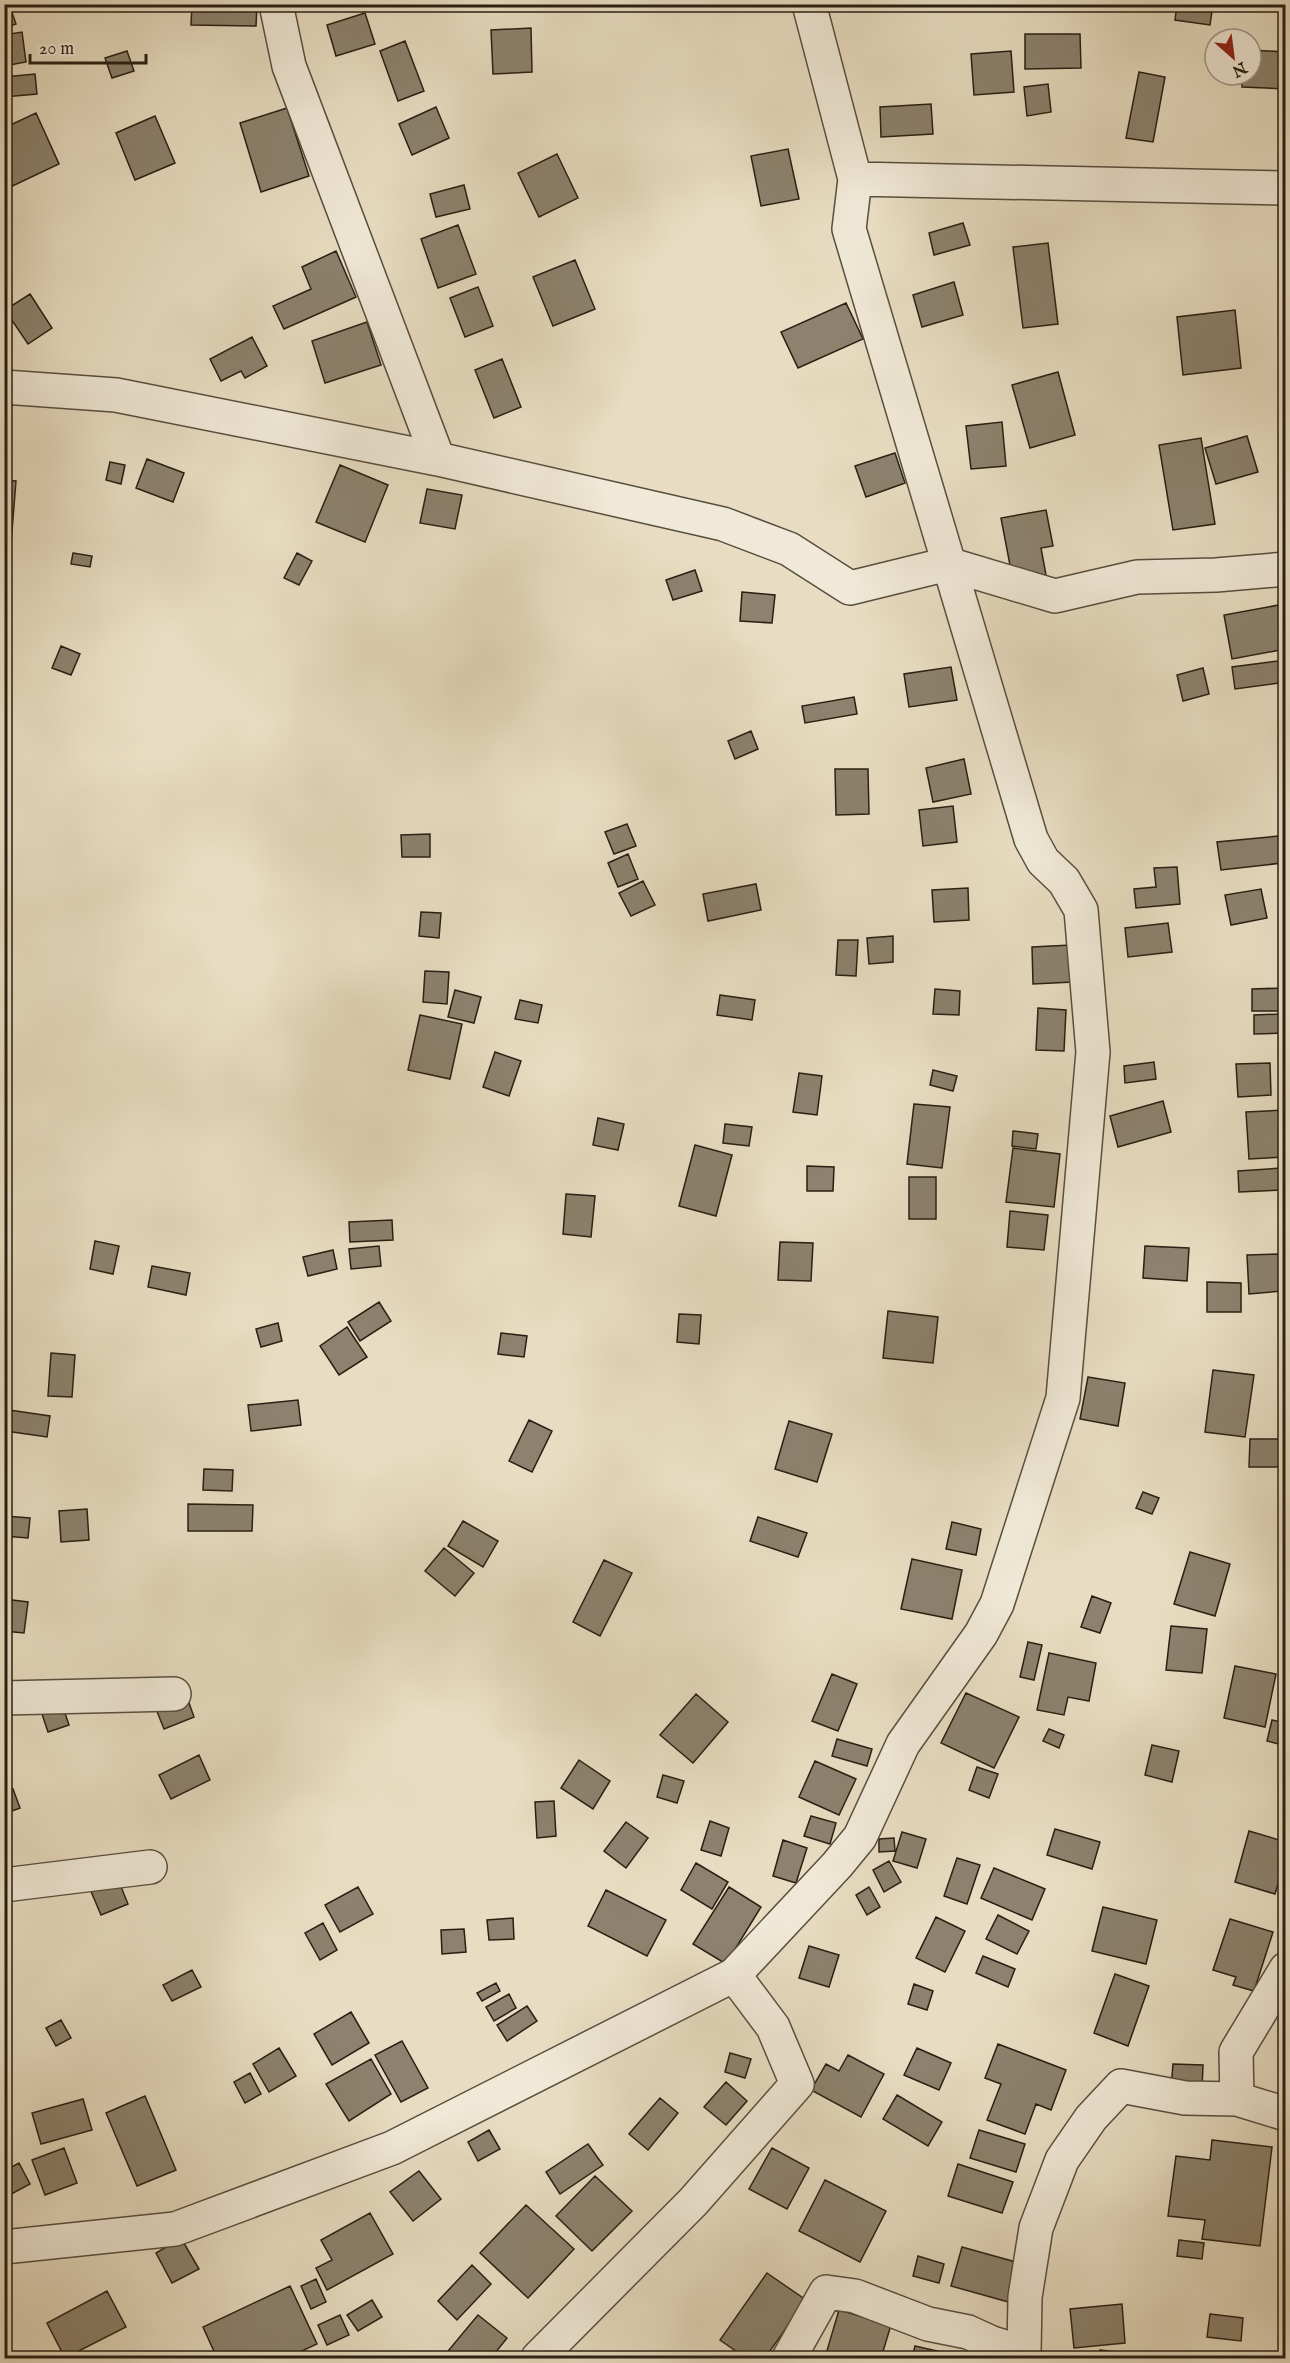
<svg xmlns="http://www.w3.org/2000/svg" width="1290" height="2363" viewBox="0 0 1290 2363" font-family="'IM FELL English',serif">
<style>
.building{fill:#8c826e;stroke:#281f13;stroke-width:1.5}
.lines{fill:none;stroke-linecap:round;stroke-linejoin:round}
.minor-casing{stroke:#584e3f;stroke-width:36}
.minor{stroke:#f0e9d7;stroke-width:33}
</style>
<rect width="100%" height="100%" fill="#e8ddc2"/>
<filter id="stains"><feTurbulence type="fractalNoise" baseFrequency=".00333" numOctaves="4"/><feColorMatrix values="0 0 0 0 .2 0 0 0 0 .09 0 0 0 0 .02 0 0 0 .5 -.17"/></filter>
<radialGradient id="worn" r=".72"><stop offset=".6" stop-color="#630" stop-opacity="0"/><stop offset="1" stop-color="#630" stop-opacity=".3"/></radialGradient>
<path class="building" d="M4 4H9L16 24 4 28Z
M192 4H257L256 26 191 25Z
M883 4H917L916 10 882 7Z
M1177 4H1213L1210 25 1175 20Z
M365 13 375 44 336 56 327 25Z
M531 28 532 72 493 74 491 30Z
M22 32 26 62 4 66V35Z
M1025 34H1080L1081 68 1025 69Z
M405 41 424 91 398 101 380 51Z
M1251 50 1286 52V89L1242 87V75H1251Z
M127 51 134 71 112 78 105 58Z
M1011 51 1014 92 974 95 971 54Z
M1139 72 1165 77 1153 142 1126 138Z
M35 74 37 94 4 97V77Z
M1048 84 1051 112 1027 116 1024 87Z
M931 104 933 134 881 137 880 107Z
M436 107 449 138 412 155 399 124Z
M287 108 309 176 261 192 240 123Z
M36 113 59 164 6 189 4 128Z
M155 116 175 163 135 180 116 133Z
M788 149 799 199 761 206 751 156Z
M557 154 578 198 539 217 518 173Z
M464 185 470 209 436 217 430 194Z
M963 223 970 245 934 255 929 233Z
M458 225 476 274 438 288 421 239Z
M1048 243 1058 324 1023 328 1013 247Z
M336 251 356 297 284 329 273 306 311 289 302 267Z
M575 260 595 309 553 326 533 277Z
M954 282 963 315 922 327 913 295Z
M478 287 493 326 465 337 450 298Z
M30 294 52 328 28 344 5 310Z
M846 303 863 339 798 368 781 332Z
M1235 310 1241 368 1183 375 1177 317Z
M367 322 381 365 325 383 312 341Z
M252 337 267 366 245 378 241 371 221 381 210 359Z
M502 359 521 407 494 418 475 370Z
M1058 372 1075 435 1030 448 1012 385Z
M1002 422 1006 466 971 469 966 426Z
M1247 436 1258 472 1216 484 1205 448Z
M1201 438 1215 524 1173 530 1159 445Z
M895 453 905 483 866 497 855 466Z
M147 459 184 473 173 502 136 488Z
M110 462 125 465 121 484 106 480Z
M340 465 388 485 365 542 316 522Z
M4 480 16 481 10 556H4Z
M427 489 462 495 455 529 420 523Z
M1046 510 1053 546 1041 548 1046 575 1013 581 1001 518Z
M73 553 92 556 90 567 71 564Z
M297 553 312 561 299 585 284 578Z
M695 570 702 591 673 600 666 580Z
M742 592 775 595 772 623 740 621Z
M1279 605 1286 649 1232 659 1224 615Z
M61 646 80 654 71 675 52 668Z
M1285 660 1286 682 1235 689 1232 667Z
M951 667 957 700 909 707 904 674Z
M1203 668 1209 694 1183 701 1177 675Z
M854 697 857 714 805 723 802 706Z
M751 731 758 749 735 759 728 741Z
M964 759 971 794 933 802 926 768Z
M835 769H868L869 814 836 815Z
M953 806 957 842 923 846 919 810Z
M627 824 636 846 614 854 605 832Z
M430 834V857H402L401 835Z
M1279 836 1282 863 1221 870 1217 842Z
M628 854 638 879 618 887 608 863Z
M1177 867 1180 904 1136 908 1134 889 1156 887 1154 868Z
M643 881 655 905 631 916 619 893Z
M756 884 761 910 708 921 703 894Z
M968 888 969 920 934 922 932 890Z
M1261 889 1267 918 1231 925 1225 895Z
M421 912 441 913 439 938 419 936Z
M1168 923 1172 952 1128 957 1125 928Z
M893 936V962L869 964 867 938Z
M838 940H858L856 976 836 975Z
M1071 945 1073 982 1033 984 1032 947Z
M425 971 449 972 447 1004 423 1002Z
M1284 988V1011H1252V989Z
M935 989 960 991 959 1015 933 1014Z
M455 990 481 997 474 1023 448 1017Z
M720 995 755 1000 752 1020 717 1015Z
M520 1000 542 1005 538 1023 515 1019Z
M1038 1008 1066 1010 1064 1051 1036 1050Z
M1282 1014 1283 1033 1254 1034V1015Z
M420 1015 462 1024 450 1079 408 1070Z
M495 1052 521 1061 509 1096 483 1087Z
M1154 1062 1156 1079 1125 1083 1124 1066Z
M1270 1063 1271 1095 1238 1097 1236 1064Z
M933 1070 957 1076 953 1091 930 1085Z
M799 1073 822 1076 817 1115 793 1112Z
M1163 1101 1171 1132 1118 1147 1110 1116Z
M914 1104 950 1107 942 1168 907 1164Z
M1284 1110 1286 1157 1249 1159 1246 1112Z
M598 1118 624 1124 618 1150 593 1145Z
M725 1124 752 1127 749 1146 723 1143Z
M1013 1131 1038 1134 1036 1149 1012 1146Z
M695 1145 732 1155 716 1216 679 1206Z
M1013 1148 1060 1154 1054 1207 1006 1202Z
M807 1166 834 1167 833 1191H807Z
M1282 1168 1283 1190 1239 1192 1238 1171Z
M909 1177H936V1219H909Z
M566 1194 595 1196 591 1237 563 1234Z
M1010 1211 1048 1215 1044 1250 1007 1247Z
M392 1220 393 1240 350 1242 349 1222Z
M95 1241 119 1246 113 1274 90 1269Z
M780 1242 813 1243 811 1281 778 1280Z
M379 1246 381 1266 351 1269 349 1249Z
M1145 1246 1189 1248 1187 1281 1143 1278Z
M333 1250 337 1269 308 1276 303 1257Z
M1280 1254 1282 1291 1249 1294 1247 1255Z
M152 1266 190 1273 186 1295 148 1287Z
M1207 1282 1241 1283V1312H1207Z
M379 1302 391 1321 360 1341 348 1322Z
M888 1311 938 1317 933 1363 883 1358Z
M679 1314 701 1315 699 1344 677 1342Z
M278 1323 282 1341 261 1347 256 1329Z
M347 1327 367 1357 339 1375 320 1346Z
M501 1333 527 1336 524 1357 498 1354Z
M51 1353 75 1355 72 1397 48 1396Z
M1213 1370 1254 1375 1245 1437 1205 1432Z
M1088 1377 1125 1383 1118 1426 1080 1419Z
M298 1400 301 1425 251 1431 248 1405Z
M9 1410 50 1416 47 1437 6 1431Z
M529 1420 552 1431 532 1472 509 1461Z
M789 1421 832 1434 817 1482 775 1469Z
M1250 1439H1286V1467H1249Z
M204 1469 233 1470 232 1491 203 1490Z
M1143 1492 1159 1498 1152 1514 1136 1508Z
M188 1504 253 1505 252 1531H188Z
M87 1509 89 1540 61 1542 59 1511Z
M4 1516 30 1518 28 1538 4 1536Z
M758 1517 807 1533 798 1557 750 1541Z
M463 1521 498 1541 483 1567 448 1546Z
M952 1522 981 1529 976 1555 946 1549Z
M444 1548 474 1573 455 1596 425 1571Z
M1190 1552 1230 1564 1215 1616 1174 1604Z
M912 1559 962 1570 952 1619 901 1609Z
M604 1560 632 1573 600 1636 573 1622Z
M1092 1596 1111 1603 1100 1633 1081 1627Z
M4 1599 28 1602 24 1633 4 1631Z
M1171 1626 1207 1629 1202 1673 1166 1670Z
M1028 1642 1042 1645 1034 1680 1020 1677Z
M1049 1653 1096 1663 1089 1701 1068 1697 1064 1715 1037 1710Z
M1235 1666 1276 1674 1265 1727 1224 1718Z
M832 1674 857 1684 838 1731 812 1721Z
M966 1693 1019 1717 994 1768 941 1743Z
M696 1694 728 1722 693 1763 660 1735Z
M187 1697 194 1717 164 1729 156 1709Z
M61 1701 69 1725 48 1732 40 1708Z
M8 1712 10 1742 4 1743V1713Z
M1272 1720 1286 1723V1746L1267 1741Z
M1049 1729 1064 1735 1059 1748 1043 1741Z
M837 1739 872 1749 867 1766 832 1756Z
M1152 1745 1179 1751 1172 1782 1145 1775Z
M199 1755 210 1780 171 1799 159 1775Z
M579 1760 610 1781 593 1809 561 1788Z
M815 1761 856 1779 839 1815 799 1797Z
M977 1767 998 1774 989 1798 969 1790Z
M663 1775 684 1781 677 1803 657 1797Z
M13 1789 20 1808 4 1814V1792Z
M554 1801 556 1836 537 1838 535 1802Z
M811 1816 836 1823 830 1844 804 1836Z
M710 1821 729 1828 721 1856 701 1850Z
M626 1822 648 1838 626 1868 604 1851Z
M1055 1829 1100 1842 1092 1869 1047 1855Z
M1249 1831 1286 1842V1858L1275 1894 1235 1882Z
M902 1832 926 1839 917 1868 893 1861Z
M894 1838 895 1851 879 1852V1839Z
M783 1840 807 1848 796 1883 773 1876Z
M957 1858 980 1865 967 1904 944 1896Z
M889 1861 901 1882 884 1892 873 1870Z
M696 1863 728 1882 712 1909 681 1890Z
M994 1868 1045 1889 1032 1920 981 1898Z
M117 1877 128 1904 101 1915 90 1889Z
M358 1887 373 1914 340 1932 325 1905Z
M729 1887 761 1907 726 1964 693 1944Z
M869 1887 880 1907 867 1915 856 1895Z
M606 1890 666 1920 647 1956 588 1926Z
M1103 1907 1157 1920 1146 1964 1092 1951Z
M998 1915 1029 1931 1017 1954 986 1939Z
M936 1917 965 1931 945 1972 916 1958Z
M513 1918 514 1939 489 1940 487 1920Z
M1230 1919 1273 1932 1254 1991 1233 1985 1236 1977 1213 1970Z
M323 1923 337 1950 320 1960 305 1933Z
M464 1929 466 1952 442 1954 441 1930Z
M809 1946 839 1955 829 1987 799 1978Z
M983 1956 1015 1969 1008 1987 976 1973Z
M192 1970 201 1987 172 2001 163 1985Z
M1115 1974 1149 1986 1128 2046 1094 2033Z
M496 1983 500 1991 482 2001 477 1993Z
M914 1984 933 1991 927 2010 908 2004Z
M509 1994 516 2008 494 2021 486 2007Z
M527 2006 537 2021 507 2041 497 2025Z
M351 2012 369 2043 332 2065 314 2034Z
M61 2020 71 2038 56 2046 46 2028Z
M402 2041 428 2088 401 2102 375 2055Z
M998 2044 1066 2070 1051 2110 1036 2104 1025 2134 987 2120 1001 2084 985 2078Z
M279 2048 296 2076 269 2092 253 2064Z
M917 2048 951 2063 939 2090 904 2075Z
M730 2053 751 2059 745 2078 725 2072Z
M848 2055 884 2074 861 2117 811 2090 826 2064 839 2071Z
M371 2059 391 2094 349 2121 326 2084Z
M1173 2064 1203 2065 1202 2090 1171 2088Z
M250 2073 261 2094 245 2103 234 2082Z
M726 2082 747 2101 726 2125 704 2107Z
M897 2095 942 2122 928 2146 883 2119Z
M145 2096 176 2170 137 2186 106 2113Z
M660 2098 678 2113 648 2150 629 2134Z
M83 2099 92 2130 41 2144 32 2113Z
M489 2130 500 2149 478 2161 468 2142Z
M979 2130 1025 2144 1016 2172 970 2158Z
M1212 2140 1272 2147 1260 2246 1202 2239 1205 2220 1168 2216 1176 2156 1210 2160Z
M588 2144 603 2165 560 2194 546 2172Z
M64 2148 77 2183 45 2195 32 2160Z
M772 2148 809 2168 787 2209 749 2189Z
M19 2163 30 2184 4 2198V2171Z
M958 2164 1013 2182 1002 2213 948 2196Z
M419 2171 441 2199 413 2221 390 2192Z
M595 2176 632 2211 592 2251 556 2216Z
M825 2180 886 2211 860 2262 799 2231Z
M526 2205 574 2249 528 2298 480 2253Z
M370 2213 393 2254 327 2290 316 2268 332 2260 321 2240Z
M181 2238 199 2269 172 2283 156 2253Z
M1179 2240 1204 2243 1202 2259 1177 2256Z
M962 2247 1023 2264 1012 2303 951 2286Z
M918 2256 944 2264 939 2283 913 2276Z
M472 2265 491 2284 457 2320 438 2301Z
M767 2273 806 2300 765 2358H746L720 2340Z
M316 2279 326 2302 311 2309 301 2286Z
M290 2286 317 2344 287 2358H249L248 2357 244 2358H217L203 2327Z
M107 2291 126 2327 65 2358 47 2323Z
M372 2300 382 2317 358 2331 347 2315Z
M1122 2304 1125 2343 1074 2348 1070 2309Z
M839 2310 891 2325 881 2358H839L826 2354Z
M1210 2314 1243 2318 1241 2341 1207 2337Z
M340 2315 349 2335 327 2345 318 2325Z
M478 2315 507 2338 491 2358H458L448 2351Z
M915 2346 968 2358H912Z
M1100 2350 1126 2353 1125 2358H1098Z"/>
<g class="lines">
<defs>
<path id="minor" d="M276 4 289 66 438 459
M855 179 1286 188
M4 387 116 395 438 459 723 524 789 549 850 588 948 564 1055 596 1137 577 1216 575 1286 569
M4 1698 174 1694
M4 1885 150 1867
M1237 2099 1236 2052 1286 1969
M4 2247 175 2229 392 2148 734 1975 837 1865 860 1837 903 1744 981 1634 997 1604 1063 1398 1093 1052 1081 910 1064 881 1043 861 1031 839 849 229 855 179 809 4
M538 2358 693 2202 797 2084 773 2027 734 1975
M789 2358 826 2292 855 2296 928 2324 968 2332 992 2343 1024 2353 1025 2297 1036 2228 1062 2160 1091 2118 1121 2086 1185 2098 1237 2099 1286 2114"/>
</defs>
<use href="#minor" class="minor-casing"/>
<use href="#minor" class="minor"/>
</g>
<rect width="1290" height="2363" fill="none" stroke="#e8ddc2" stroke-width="24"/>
<rect x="6" y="6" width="1278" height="2351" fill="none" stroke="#281f13" stroke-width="3"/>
<rect x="12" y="12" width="1266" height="2339" fill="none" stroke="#281f13" stroke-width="1.5"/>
<g transform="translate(1233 57) rotate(152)"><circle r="28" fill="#f0e9d7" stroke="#a09889" stroke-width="1.5"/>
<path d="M0-4.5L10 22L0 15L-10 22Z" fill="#8f2418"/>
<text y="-9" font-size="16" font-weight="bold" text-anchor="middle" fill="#281f13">N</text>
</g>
<path d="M30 54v9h116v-9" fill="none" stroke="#281f13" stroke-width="3"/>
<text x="39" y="54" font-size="18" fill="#281f13" stroke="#f0e9d7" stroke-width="4.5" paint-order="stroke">20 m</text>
<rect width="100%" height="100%" filter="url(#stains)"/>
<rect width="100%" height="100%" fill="url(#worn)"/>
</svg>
